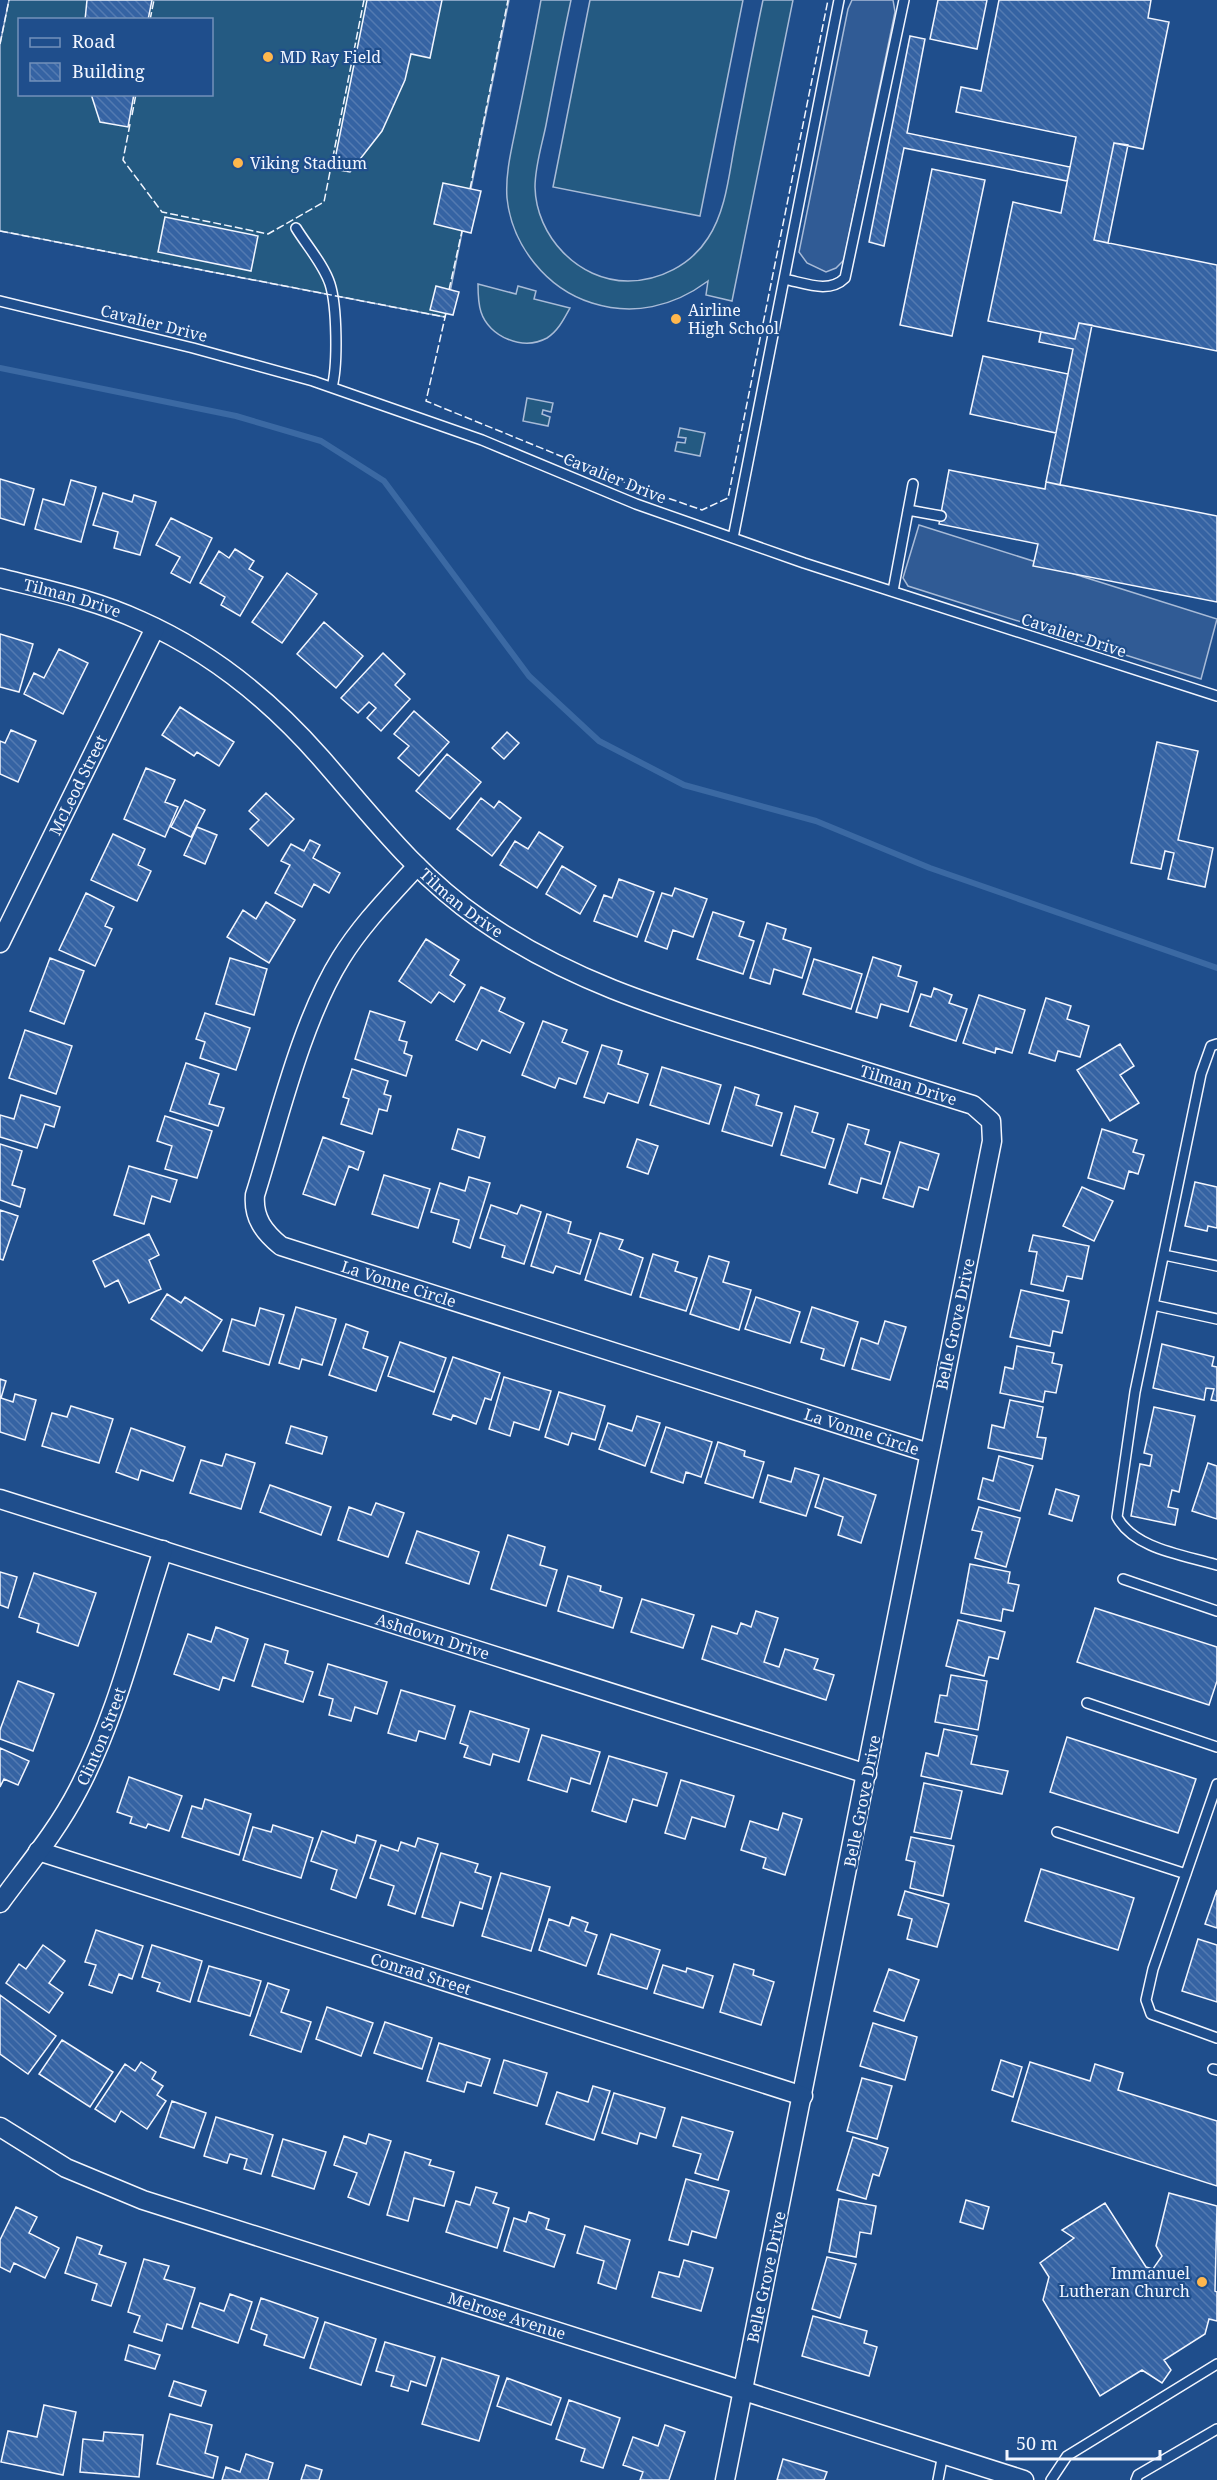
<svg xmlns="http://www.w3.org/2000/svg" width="1217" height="2480" viewBox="0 0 1217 2480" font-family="'Noto Serif',serif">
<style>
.garden{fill:#245a82;stroke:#a8bbd7;stroke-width:1.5;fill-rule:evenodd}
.parking{fill:#305b95;stroke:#a8bbd7;stroke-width:1.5}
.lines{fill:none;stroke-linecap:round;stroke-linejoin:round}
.stream{stroke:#3b69a3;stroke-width:6}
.building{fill:url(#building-back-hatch);stroke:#f2f6ff;stroke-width:1.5}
.lane-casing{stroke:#f2f6ff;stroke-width:12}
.street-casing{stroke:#f2f6ff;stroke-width:21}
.lane{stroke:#1f4e8c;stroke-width:9}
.street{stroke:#1f4e8c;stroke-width:18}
.fence{stroke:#f2f6ff;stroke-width:1.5;stroke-dasharray:8 3;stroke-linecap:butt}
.poi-dot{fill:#ffb74d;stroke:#1f4e8c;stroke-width:2}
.labels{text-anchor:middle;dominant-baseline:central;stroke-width:4.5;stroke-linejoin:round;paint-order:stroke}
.poi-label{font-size:16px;fill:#f2f6ff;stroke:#1f4e8c;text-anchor:start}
.street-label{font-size:16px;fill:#f2f6ff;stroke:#1f4e8c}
</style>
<defs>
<pattern id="building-back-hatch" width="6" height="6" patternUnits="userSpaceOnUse" patternTransform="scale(1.5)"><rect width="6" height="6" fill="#3563a3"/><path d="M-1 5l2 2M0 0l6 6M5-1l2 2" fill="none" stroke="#537ab1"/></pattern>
</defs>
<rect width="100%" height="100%" fill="#1f4e8c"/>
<path class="garden" d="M9 0H509L445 317 0 231V44ZM20 20H212V94H20Z
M541 0H571C562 42 554 83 546 125 542 145 535 166 535 187 536 236 578 281 628 281 659 281 691 265 708 238 726 211 729 174 735 143 744 95 753 48 763 0H793L732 301 706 295 708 281C673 307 633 316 592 303 547 289 512 246 507 198 505 171 513 144 518 117 526 78 534 39 541 0Z
M590 0H743L700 216 553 187Z
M478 284 516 294 518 286 536 291 534 299 570 308C564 319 558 331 547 338 523 351 489 337 481 312 478 303 478 294 478 284Z
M527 398 553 403 551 412 543 410 542 414 550 417 548 426 523 421Z
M680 428 705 433 700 456 675 451 677 442 685 443 686 438 678 437Z"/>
<path class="parking" d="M852 0H893L895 12 844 260 836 268 826 272 807 263 799 252 848 9Z
M919 525 1217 619 1201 679 908 586 903 578Z"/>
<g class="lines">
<path class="stream" d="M0 368 236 416 321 441 384 481 529 676 599 741 684 785 816 821 930 868 1217 968"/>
</g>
<path class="building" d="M87 0H152L148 20H85Z
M367 0H442L430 58 411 54 405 80 382 131 350 172 333 169Z
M938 0H987L977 49 930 39Z
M999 0H1151L1148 18 1169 22 1143 149 1114 143 1094 240 1217 265V351L1079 323 1075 339 988 321 1013 202 1061 213 1076 137 956 112 961 87 981 91Z
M910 36 925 39 907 133 1070 167 1067 181 904 148 884 246 869 242Z
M91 94H134L128 127 100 122Z
M1114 143 1128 145 1108 243 1094 240Z
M932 169 985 180 952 336 900 325Z
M443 183 481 191 471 233 434 224Z
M165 217 258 236 251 271 158 252Z
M436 286 459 292 453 315 430 310Z
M1079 323 1092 325 1060 485 1046 482 1073 349 1039 342 1041 332 1075 339Z
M983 356 1068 374 1056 433 970 414Z
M949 470 1045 489 1046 482 1217 516V602L1033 566 1038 544 939 524Z
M0 479 34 489 24 525 0 518Z
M71 480 96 487 81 542 35 529 43 499 64 505Z
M103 493 132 502 134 495 156 502 140 555 114 548 118 532 93 525Z
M171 518 212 538 190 583 171 573 180 557 156 545Z
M235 549 254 561 249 569 263 577 240 616 221 605 225 597 200 583 219 551 229 558Z
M287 573 317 594 282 643 252 622Z
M324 622 363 656 336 688 297 654Z
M0 634 33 644 19 692 0 687Z
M59 649 88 663 63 714 24 694 34 673 44 678Z
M383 653 405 674 395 685 410 699 381 731 367 718 376 708 369 702 358 713 341 698Z
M180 707 234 742 219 766 197 752 194 756 162 735Z
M414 711 449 742 419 776 398 758 409 746 394 734Z
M11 730 36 741 18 782 0 774V741L5 743Z
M507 732 519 743 504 759 492 748Z
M1157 742 1198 751 1178 840 1213 848 1205 887 1168 879 1174 853 1165 851 1161 869 1131 863Z
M447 754 481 782 450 819 416 791Z
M146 768 175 780 165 802 178 807 165 837 124 819Z
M266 793 294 819 268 846 250 829 259 820 249 811Z
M481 798 494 808 499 801 521 818 492 856 457 829Z
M185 800 205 810 191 837 171 827Z
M197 827 217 835 205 864 184 855Z
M539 832 563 847 537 888 500 865 515 841 528 849Z
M113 834 145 849 138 865 151 871 137 901 91 880Z
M310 840 320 845 313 858 340 873 329 893 314 884 302 907 275 893 290 865 281 861 291 844 304 851Z
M562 866 596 886 580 914 546 894Z
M619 879 654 892 637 937 594 921 604 895 612 898Z
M675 888 707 899 693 937 673 930 667 949 645 941 662 893 672 896Z
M86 893 114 907 105 926 112 929 95 966 59 950Z
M266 902 295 920 269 963 227 937 243 910 256 919Z
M713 912 744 922 739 936 754 941 743 974 697 959Z
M767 923 786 929 783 939 811 948 802 978 774 969 770 984 750 978Z
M426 939 459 960 450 975 465 985 454 1002 439 992 431 1003 399 981Z
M873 957 901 966 898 976 917 982 908 1012 881 1004 877 1018 856 1012Z
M50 958 84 971 64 1024 30 1011Z
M230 958 267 969 254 1015 216 1004Z
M814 959 862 974 851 1009 803 994Z
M481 987 505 998 499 1011 524 1023 510 1053 482 1040 477 1050 456 1040Z
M934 988 952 995 949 1003 967 1009 956 1041 910 1026 921 994 931 997Z
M979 995 1025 1010 1012 1053 996 1048 995 1053 963 1043Z
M1046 998 1071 1006 1067 1019 1089 1026 1080 1057 1058 1051 1055 1061 1029 1053Z
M370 1011 405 1022 399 1040 407 1042 404 1053 412 1056 406 1076 355 1059Z
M205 1013 250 1028 236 1070 200 1058 205 1042 196 1039Z
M543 1021 567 1030 562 1042 588 1052 576 1084 559 1078 555 1088 522 1075Z
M25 1030 72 1046 56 1094 9 1078Z
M1120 1044 1134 1066 1120 1075 1139 1103 1110 1121 1077 1070Z
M602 1045 622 1051 618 1064 648 1074 638 1103 608 1093 604 1103 584 1097Z
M186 1063 219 1074 209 1104 224 1108 218 1126 170 1111Z
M662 1067 721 1085 709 1124 650 1105Z
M352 1069 388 1081 384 1094 391 1096 387 1111 379 1109 372 1134 341 1124 349 1099 343 1097Z
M735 1087 759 1095 756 1105 782 1113 772 1146 722 1131Z
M21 1095 60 1107 54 1127 45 1124 37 1148 0 1137V1115L14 1119Z
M795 1106 818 1113 812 1132 834 1139 825 1168 781 1155Z
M165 1116 212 1131 197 1178 165 1169 172 1146 157 1141Z
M848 1124 869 1130 865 1144 890 1152 881 1184 861 1178 857 1193 829 1184Z
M458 1129 485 1137 479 1158 452 1149Z
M1102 1129 1137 1140 1133 1152 1144 1155 1138 1174 1129 1171 1124 1189 1088 1178Z
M323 1137 364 1152 358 1170 349 1166 335 1205 303 1194Z
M637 1139 658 1146 648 1174 627 1167Z
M900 1142 939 1154 928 1190 919 1187 913 1207 883 1198Z
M0 1144 22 1151 12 1185 25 1189 20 1207 0 1200Z
M129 1166 177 1180 170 1202 152 1196 144 1224 114 1215Z
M384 1175 430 1189 418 1228 372 1214Z
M469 1177 490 1183 470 1248 453 1242 459 1220 431 1212 440 1183 465 1191Z
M1195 1182 1217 1187V1228L1208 1226 1207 1231 1185 1226Z
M1082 1187 1113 1201 1094 1241 1063 1226Z
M491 1205 517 1214 521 1205 541 1212 524 1264 502 1257 505 1246 480 1238Z
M0 1210 18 1216 3 1260 0 1259Z
M547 1214 571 1222 568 1233 591 1240 580 1274 556 1266 553 1273 531 1266Z
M600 1233 623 1240 619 1249 643 1258 631 1295 585 1280Z
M149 1234 159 1255 149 1260 161 1289 129 1303 118 1280 105 1287 93 1261Z
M1033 1235 1089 1246 1082 1279 1067 1276 1063 1291 1031 1284 1037 1252 1029 1251Z
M653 1254 678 1262 675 1271 697 1278 686 1311 640 1297Z
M709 1256 729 1262 723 1282 751 1290 739 1330 690 1314Z
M1021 1290 1069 1301 1062 1333 1053 1331 1050 1346 1010 1337Z
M167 1294 181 1303 185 1297 222 1320 202 1351 151 1319Z
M756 1297 800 1312 790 1343 745 1329Z
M296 1307 336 1319 322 1365 302 1359 299 1369 279 1363Z
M812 1307 858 1322 844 1366 821 1359 824 1349 801 1342Z
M260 1308 284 1315 269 1365 223 1351 232 1319 255 1326Z
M885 1321 906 1327 890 1380 852 1369 861 1338 878 1344Z
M346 1324 368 1332 363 1348 388 1357 376 1391 329 1375Z
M400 1342 446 1358 434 1392 388 1376Z
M1162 1344 1214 1357 1212 1366 1217 1367V1401L1211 1400 1214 1389 1206 1388 1204 1400 1153 1388Z
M1017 1346 1054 1353 1052 1363 1062 1365 1056 1393 1045 1391 1043 1402 1000 1393 1005 1367 1013 1369Z
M453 1357 500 1373 491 1400 485 1398 476 1424 453 1415 451 1420 433 1414Z
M504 1377 551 1391 539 1430 514 1422 510 1436 489 1429Z
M0 1379 6 1381 1 1398 13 1402 15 1394 36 1400 25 1440 0 1432Z
M559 1392 605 1406 595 1440 572 1433 568 1445 545 1437Z
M1010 1400 1043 1407 1037 1437 1046 1438 1042 1459 988 1448 992 1425 1004 1428Z
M71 1406 113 1419 99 1463 42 1446 52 1413 67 1417Z
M1154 1407 1195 1416 1179 1492 1172 1490 1168 1507 1178 1509 1175 1525 1131 1516 1140 1464 1150 1466 1152 1455 1144 1453Z
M637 1416 660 1423 645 1466 599 1449 608 1423 632 1431Z
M291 1426 327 1437 322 1454 286 1443Z
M666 1427 712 1442 701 1477 686 1472 683 1483 651 1472Z
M131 1428 185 1447 173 1481 141 1470 138 1480 116 1472Z
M718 1442 745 1451 744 1456 764 1462 753 1498 705 1483Z
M226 1454 255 1463 241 1509 190 1493 201 1460 222 1466Z
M999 1456 1033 1466 1020 1511 978 1499 983 1478 993 1481Z
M1208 1463 1217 1466V1519L1192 1511Z
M795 1468 819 1475 806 1516 760 1502 768 1475 791 1482Z
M824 1478 876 1495 861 1543 838 1535 843 1517 815 1507Z
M270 1485 331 1507 321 1535 260 1512Z
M1056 1489 1079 1496 1072 1521 1049 1514Z
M376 1503 404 1513 388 1557 338 1540 349 1507 371 1515Z
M979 1507 1020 1518 1006 1567 975 1558 982 1532 972 1530Z
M417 1531 479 1552 469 1584 406 1563Z
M508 1535 545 1547 540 1565 557 1570 546 1606 491 1589Z
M970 1564 1010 1572 1008 1583 1019 1585 1013 1611 1003 1609 1001 1621 961 1613Z
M0 1572 17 1577 8 1608 0 1605Z
M34 1573 96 1593 78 1646 37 1632 39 1624 19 1617Z
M568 1576 601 1586 600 1591 622 1598 613 1628 558 1611Z
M642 1599 694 1615 683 1648 631 1632Z
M1095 1608 1217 1647V1681L1209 1705 1077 1662Z
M756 1611 778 1618 764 1662 779 1667 785 1649 818 1659 814 1669 834 1675 826 1700 702 1659 712 1626 737 1634 741 1623 751 1627Z
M958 1620 1005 1632 998 1659 989 1657 984 1676 946 1666Z
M216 1627 248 1639 234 1681 223 1677 219 1690 174 1674 188 1634 211 1642Z
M265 1644 288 1651 285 1663 313 1672 303 1702 252 1686Z
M328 1664 387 1682 377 1714 355 1707 351 1721 329 1715 333 1699 319 1695Z
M951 1675 987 1681 978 1730 935 1722 940 1695 947 1696Z
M18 1681 54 1694 33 1751 0 1739V1730Z
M401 1690 455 1706 445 1739 419 1731 416 1741 388 1733Z
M470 1711 529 1729 519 1762 493 1754 490 1765 464 1757 468 1746 460 1743Z
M944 1729 977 1736 971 1764 1008 1771 1002 1794 921 1776 926 1753 938 1756Z
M542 1735 600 1752 590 1784 571 1778 567 1792 528 1780Z
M1067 1737 1196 1779 1178 1833 1050 1792Z
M0 1748 29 1761 18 1785 4 1779 0 1787Z
M609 1756 667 1773 657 1806 633 1799 626 1822 592 1811Z
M129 1777 182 1796 169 1831 148 1824 146 1828 130 1823 132 1817 117 1812Z
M681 1780 734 1796 725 1827 692 1817 685 1839 665 1833Z
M924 1783 962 1791 951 1839 914 1832Z
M205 1799 251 1814 239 1855 182 1837 192 1806 202 1809Z
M783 1813 802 1819 785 1875 763 1868 766 1858 741 1850 750 1821 778 1830Z
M273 1825 313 1838 301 1878 243 1860 253 1827 271 1832Z
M322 1831 355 1843 357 1835 376 1841 356 1898 331 1889 337 1870 311 1861Z
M911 1837 954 1846 943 1896 910 1888 915 1862 906 1860Z
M418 1838 438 1844 415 1914 388 1905 394 1886 370 1878 381 1845 398 1851 401 1842 415 1847Z
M441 1853 478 1864 475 1872 491 1877 482 1909 460 1902 453 1926 422 1917Z
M1041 1869 1134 1898 1118 1950 1025 1921Z
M501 1873 550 1887 531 1951 482 1936Z
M1217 1890V1928L1205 1924Z
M905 1891 949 1904 937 1947 907 1939 912 1919 898 1915Z
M572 1917 588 1923 585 1931 597 1935 586 1966 539 1950 549 1919 569 1926Z
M96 1930 143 1946 132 1979 119 1974 112 1993 89 1985 96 1965 85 1962Z
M611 1934 660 1950 647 1989 598 1974Z
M1198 1939 1217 1945V2002L1182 1991Z
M43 1945 65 1961 49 1983 63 1993 49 2013 6 1983 19 1964 26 1969Z
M152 1945 202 1961 190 2002 157 1991 160 1983 142 1977Z
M734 1964 754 1970 753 1975 774 1982 761 2025 720 2012Z
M663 1965 686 1972 687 1968 713 1976 703 2008 654 1993Z
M209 1966 261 1981 250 2016 198 2001Z
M889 1969 919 1980 904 2021 874 2011Z
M268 1983 289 1990 281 2012 311 2022 301 2052 250 2035Z
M0 1995 56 2036 28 2074 0 2054Z
M327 2007 373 2023 361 2056 316 2039Z
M385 2022 432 2038 422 2069 374 2053Z
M873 2023 917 2037 905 2080 860 2066Z
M62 2040 113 2072 90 2107 39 2074Z
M439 2043 490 2059 481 2086 467 2082 464 2092 427 2081Z
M504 2060 547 2073 537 2106 494 2093Z
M1001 2060 1022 2067 1013 2097 992 2090Z
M141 2062 156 2072 152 2079 163 2086 157 2095 166 2101 147 2129 121 2111 115 2122 95 2109 125 2064 135 2071Z
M1030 2062 1090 2081 1095 2064 1123 2073 1118 2090 1217 2121V2186L1012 2121Z
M862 2078 892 2086 877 2139 847 2131Z
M593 2086 610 2091 594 2140 546 2124 557 2092 588 2102Z
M614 2093 665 2108 656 2138 640 2133 637 2144 602 2133Z
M172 2101 206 2113 194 2148 160 2137Z
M216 2117 273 2135 261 2174 244 2169 247 2159 230 2154 227 2163 204 2156Z
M682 2117 733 2132 718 2180 695 2173 701 2154 673 2146Z
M369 2134 391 2141 369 2205 348 2197 357 2173 334 2165 344 2136 366 2144Z
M853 2137 888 2148 879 2176 873 2174 866 2199 837 2190Z
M283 2139 326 2152 314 2189 272 2176Z
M405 2152 431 2160 429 2165 454 2172 444 2206 414 2198 408 2221 387 2215Z
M686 2179 729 2191 716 2238 692 2231 688 2245 669 2240Z
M476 2187 497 2193 493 2203 509 2208 497 2248 446 2232 456 2201 470 2205Z
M1169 2193 1217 2206 1215 2291 1217 2292V2321L1209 2319 1205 2334 1164 2360 1171 2370 1162 2383 1142 2370 1100 2396 1043 2300 1049 2277 1040 2263 1074 2238 1062 2230 1105 2203 1146 2267 1153 2269 1162 2256 1156 2246Z
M839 2199 876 2206 871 2234 860 2232 856 2257 829 2252Z
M966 2200 989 2207 983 2229 960 2222Z
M16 2207 37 2217 29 2233 59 2248 45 2278 14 2263 10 2272 0 2267V2240Z
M529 2212 549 2219 546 2229 565 2235 554 2267 504 2251 514 2218 526 2222Z
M585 2226 630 2240 616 2289 598 2283 604 2261 577 2253Z
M77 2237 102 2246 99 2254 126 2263 111 2306 92 2300 97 2284 65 2273Z
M827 2257 856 2264 840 2318 812 2309Z
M144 2259 169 2266 164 2279 195 2288 182 2329 167 2324 162 2341 134 2332 140 2316 128 2312Z
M684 2260 713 2268 701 2311 652 2297 659 2272 679 2277Z
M230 2294 252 2302 238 2343 192 2327 200 2303 224 2311Z
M261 2298 318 2318 304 2358 264 2345 267 2335 251 2329Z
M813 2316 867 2331 864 2343 877 2347 869 2376 802 2356Z
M325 2322 376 2339 361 2385 310 2368Z
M385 2342 435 2357 426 2386 411 2381 408 2391 391 2386 394 2376 376 2371Z
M129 2345 160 2355 155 2369 125 2360Z
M442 2358 499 2376 479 2441 422 2424Z
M507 2378 561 2398 551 2425 497 2406Z
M174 2381 206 2391 201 2406 169 2396Z
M569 2400 620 2418 603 2468 581 2461 585 2449 556 2439Z
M44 2405 76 2412 63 2475 1 2462 8 2431 37 2437Z
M170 2414 212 2425 205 2453 218 2457 213 2478 157 2464Z
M665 2425 685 2432 669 2480H640L643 2472 623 2465 633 2437 658 2446Z
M104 2432 143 2435 139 2477 80 2472 83 2439 103 2441Z
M246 2454 273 2463 268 2480H222L226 2467 240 2472Z
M783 2459 827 2472 824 2480H777Z
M306 2465 322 2470 319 2480H301Z"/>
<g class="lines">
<defs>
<path id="lane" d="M296 228C307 246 324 265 330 284 337 306 338 365 332 387
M784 279C805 283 829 294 845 278L904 0
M0 301 193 348 313 381 482 440 636 504 804 563 1217 696
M908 510 941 516
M733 538 839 0
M893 591 913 484
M1217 1044 1211 1046 1201 1074 1135 1392 1117 1517C1134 1549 1184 1555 1217 1565
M1164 1255 1217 1266
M1153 1305 1217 1319
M1123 1579 1217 1611
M1087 1703 1217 1747
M1217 1784 1153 1969 1146 2000 1151 2014 1217 2038
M1057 1832 1186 1874
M1213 2069 1217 2070
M938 2480 943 2454
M1051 2480 1067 2456 1217 2364
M1136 2480 1138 2475 1217 2429"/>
<g id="street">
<path id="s1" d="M0 578C48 590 96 600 141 621 211 652 271 701 321 758 371 815 416 875 480 919 566 979 656 1007 755 1037 828 1060 900 1082 973 1105L991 1121 992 1141 725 2480"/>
<path id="s2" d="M417 866C390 896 362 924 341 958 301 1022 278 1122 255 1195 253 1218 264 1232 281 1246L929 1453"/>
<path id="s3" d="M0 943 155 628"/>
<path id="s4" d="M0 1499 867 1774"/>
<path id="s5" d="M38 1851 803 2096"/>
<path id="s6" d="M0 1903C27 1866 57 1831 78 1790 117 1716 137 1629 163 1550"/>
<path id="s7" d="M0 2127 66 2168 143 2200 1024 2480"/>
</g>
</defs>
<use href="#lane" class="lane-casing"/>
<use href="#street" class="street-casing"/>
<use href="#lane" class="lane"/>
<use href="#street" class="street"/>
<path class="fence" d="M150 20 154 0
M0 44 9 0
M132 115 136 94
M130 124 123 160 162 212 268 234 324 202 364 0
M470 189 508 0
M0 231 445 317
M449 290 462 231
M446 313 426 401 639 488 702 510 728 498 828 0"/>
</g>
<g class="poi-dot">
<circle cx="268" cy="57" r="6"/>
<circle cx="238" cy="163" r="6"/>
<circle cx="676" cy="319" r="6"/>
<circle cx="1202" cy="2282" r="6"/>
</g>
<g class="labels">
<g class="poi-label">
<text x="280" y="57">MD Ray Field</text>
<text x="250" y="163">Viking Stadium</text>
<text x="688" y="310">Airline<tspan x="688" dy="18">High School</tspan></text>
<text x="1190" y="2273" text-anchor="end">Immanuel<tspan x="1190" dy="18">Lutheran Church</tspan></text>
</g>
<g class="street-label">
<text transform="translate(154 323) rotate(14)">Cavalier Drive</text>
<text transform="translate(615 478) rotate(22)">Cavalier Drive</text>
<text stroke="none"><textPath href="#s1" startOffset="75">Tilman Drive</textPath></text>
<text transform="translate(1074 635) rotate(18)">Cavalier Drive</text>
<text stroke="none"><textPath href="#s3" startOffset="176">McLeod Street</textPath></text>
<text stroke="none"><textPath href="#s1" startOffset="578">Tilman Drive</textPath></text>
<text stroke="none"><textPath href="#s1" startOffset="1064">Tilman Drive</textPath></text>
<text stroke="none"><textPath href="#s2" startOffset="556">La Vonne Circle</textPath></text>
<text transform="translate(955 1324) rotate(-78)">Belle Grove Drive</text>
<text stroke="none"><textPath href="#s2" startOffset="1042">La Vonne Circle</textPath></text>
<text stroke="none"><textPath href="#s4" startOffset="454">Ashdown Drive</textPath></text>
<text stroke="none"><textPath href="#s6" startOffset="196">Clinton Street</textPath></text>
<text transform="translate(862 1801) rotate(-79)">Belle Grove Drive</text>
<text stroke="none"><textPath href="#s5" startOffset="402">Conrad Street</textPath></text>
<text transform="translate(766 2277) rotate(-78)">Belle Grove Drive</text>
<text stroke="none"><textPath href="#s7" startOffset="543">Melrose Avenue</textPath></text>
</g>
</g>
<rect x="18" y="18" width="195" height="78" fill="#1f4e8c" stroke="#7391ba" stroke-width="1.5"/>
<rect x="30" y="38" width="30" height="9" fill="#1f4e8c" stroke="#7391ba" stroke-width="1.5"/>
<text x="72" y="48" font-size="18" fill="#f2f6ff">Road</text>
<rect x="30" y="63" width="30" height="18" fill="url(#building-back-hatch)" stroke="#7391ba" stroke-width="1.5"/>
<text x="72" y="78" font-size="18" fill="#f2f6ff">Building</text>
<path d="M1007 2450v9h153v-9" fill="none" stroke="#f2f6ff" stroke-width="3"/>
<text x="1016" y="2450" font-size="18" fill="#f2f6ff" stroke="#1f4e8c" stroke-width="4.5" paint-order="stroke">50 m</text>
</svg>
